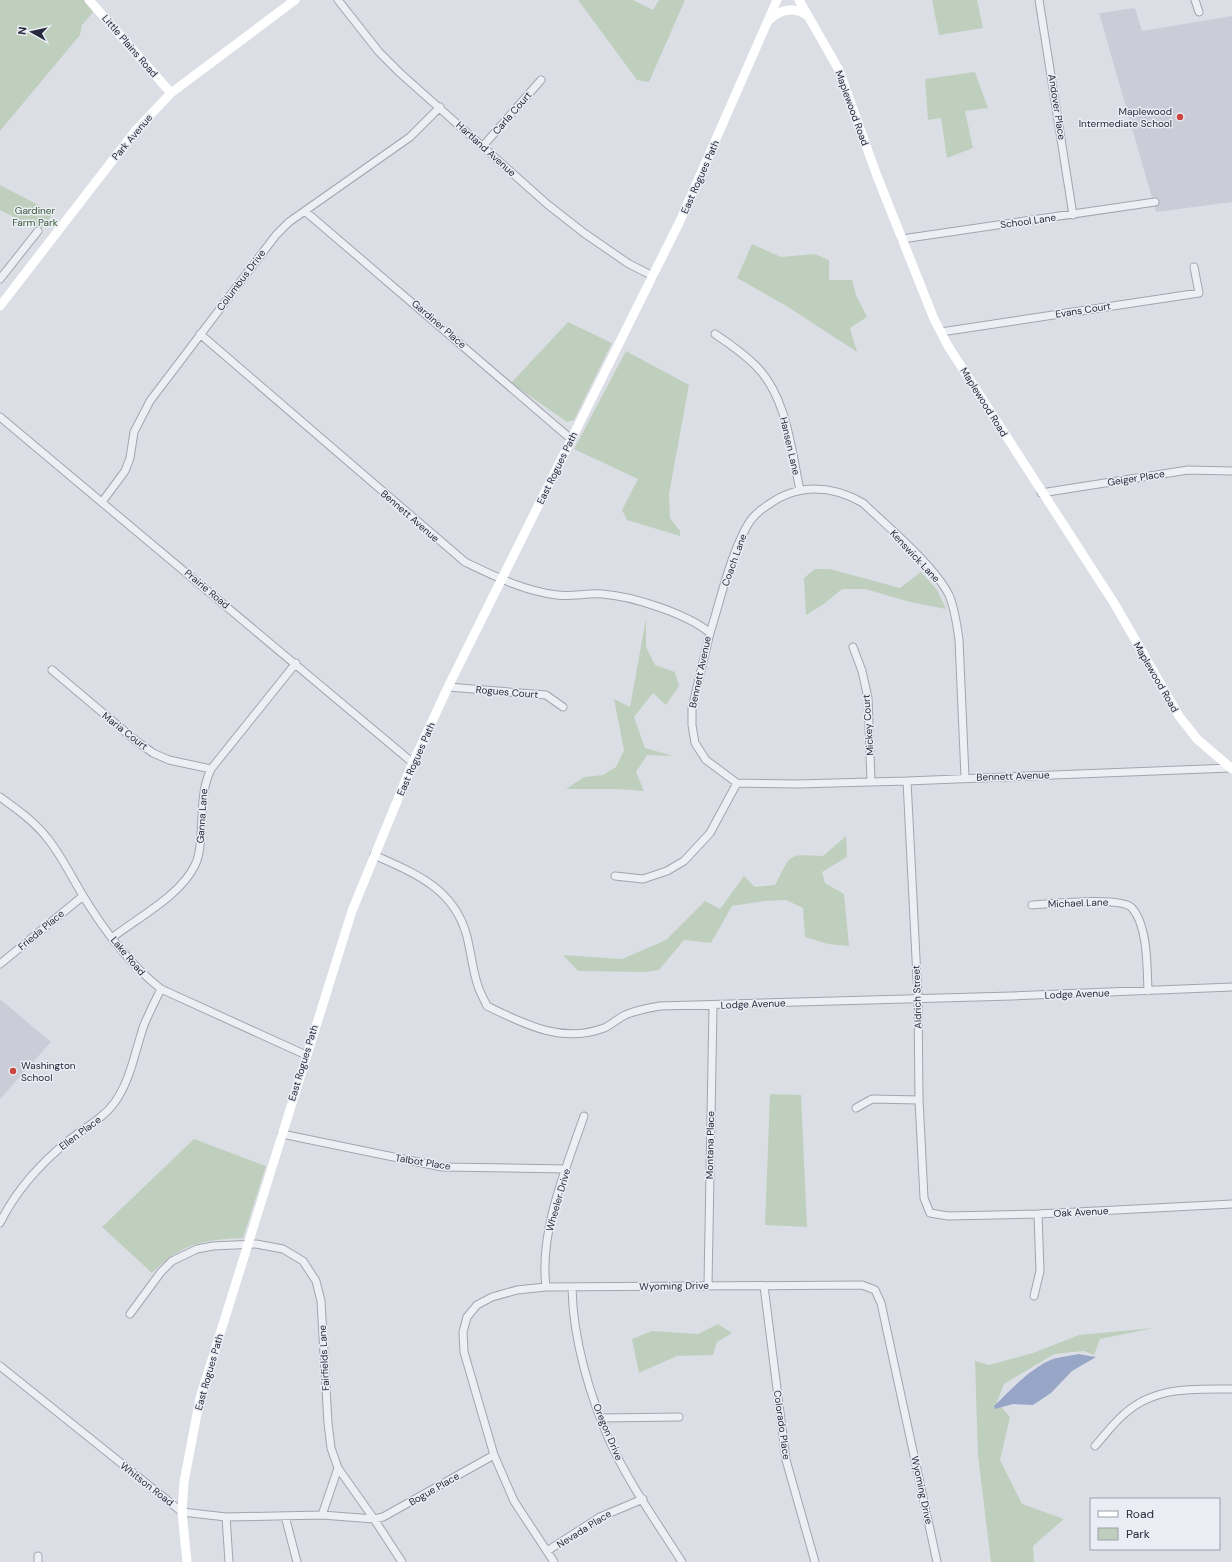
<svg xmlns="http://www.w3.org/2000/svg" width="1232" height="1562" viewBox="0 0 1232 1562" font-family="'DM Sans',sans-serif">
<style>
.built{fill:#cacdd8}
.green{fill:#bed0bd}
.water{fill:#97a5c6}
.lines{fill:none;stroke-linecap:round;stroke-linejoin:round}
.street-casing{stroke:#a2a4b0;stroke-width:9}
.street{stroke:#eeeff4;stroke-width:7}
.secondary{stroke:#fff;stroke-width:9}
.poi-dot{fill:#cb4541;stroke:#ebedf4;stroke-width:1.5}
.labels{text-anchor:middle;dominant-baseline:central;stroke-width:3;stroke-linejoin:round;paint-order:stroke}
.street-label{font-size:10px;fill:#262a3c;stroke:#ebedf4}
.poi-label{font-size:10px;fill:#262a3c;stroke:#ebedf4;text-anchor:end}
.park-label{font-size:10px;fill:#345734;stroke:#ebedf4}
</style>
<rect width="100%" height="100%" fill="#dcdee6"/>
<path class="built" d="M1135 8 1142 31 1232 16V202L1156 212 1099 13Z
M0 999 51 1042 0 1099Z"/>
<path class="green" d="M0 0H84L94 11 82 25 80 35 0 131Z
M578 0H633L653 10 659 0H685L649 82 637 80Z
M932 0H977L983 28 939 35Z
M975 72 988 108 965 111 973 148 947 158 941 118 928 120 925 79Z
M0 185 54 213 40 230 0 210Z
M752 244 781 257 815 254 829 260V280H852L856 295 867 317 850 328 857 352 788 307 737 278Z
M568 322 612 343 574 420 567 422 511 383Z
M626 351 689 385 669 494 670 518 680 531V536L627 520 622 510 638 479 574 449Z
M815 569H830L900 588 921 572 937 590 946 609 910 602 865 589H842L824 604 806 615 804 578Z
M646 619V647L655 665 675 672 679 686 666 705 653 693 634 717 645 748 673 756 647 755 636 772 644 791 617 789H566L584 777 603 775 616 767 624 750 614 699 630 707Z
M846 836 847 857 822 872 825 883 844 894 849 946 828 944 805 937 803 908 786 900 764 901 732 906 711 943 684 940 659 970 644 972 578 971 563 955 622 959 666 940 705 901 720 909 744 876 755 887 775 885C792 853 786 854 823 856Z
M770 1094 801 1095 807 1227 765 1225Z
M194 1139 266 1166 243 1238C202 1240 182 1243 152 1273L102 1227Z
M718 1324 732 1333 717 1342 713 1355 677 1356 639 1373 632 1339 652 1331 698 1334Z
M1154 1328 1100 1339 1094 1355 1084 1351 1054 1354 1004 1384 997 1402 1010 1417 1000 1460 1022 1504 1064 1519 1033 1546 1034 1562H991L978 1456 975 1361 989 1365 1033 1353 1079 1335Z"/>
<path class="water" d="M1078 1354 1096 1357 1072 1371 1051 1393 1033 1405 1013 1404 995 1409 994 1406C1011 1390 1030 1368 1053 1359 1060 1357 1070 1356 1078 1354Z"/>
<g class="lines">
<defs>
<path id="street" d="M338 0 379 52 400 73 547 204 584 233 629 264 653 276
M1039 0 1073 215
M1195 0 1199 12
M483 146 541 80
M306 212 571 439
M902 239 1155 202
M0 279 38 231
M941 332 1199 293 1194 267
M200 334 465 562C494 576 524 591 557 595 571 597 587 593 602 594 632 596 688 614 710 633L692 708V725L695 743 706 760 737 783 798 784 907 781 1230 768
M715 334C730 344 744 354 756 366 787 397 791 449 800 490
M0 417 413 763
M1041 493 1188 470 1232 471
M102 502 125 471 130 458 134 432 150 401 276 235 289 222 410 137 440 107
M710 633C721 598 729 559 747 526 752 517 760 510 768 505 798 483 832 485 863 503 888 527 934 565 949 595 955 609 957 625 959 640L965 777
M853 647 862 671 868 698 871 781
M52 670 135 740 153 753 169 760 211 769
M448 687 546 695 563 707
M907 781 918 998 919 1100 924 1198 930 1213 948 1216 1038 1214 1232 1204
M0 797C18 810 35 822 48 839 61 855 71 876 82 894 103 929 129 964 161 989L306 1055
M374 855C414 873 452 887 466 933 471 950 472 969 478 986 480 993 484 999 487 1006 524 1024 562 1044 604 1028 611 1025 617 1019 625 1015 637 1010 648 1008 660 1006L1012 996 1232 987
M615 876 643 879 667 871 684 861 710 833 737 783
M1032 905C1050 904 1121 896 1132 908 1148 926 1147 968 1148 991
M113 937C139 917 181 895 195 865 200 856 200 845 201 835 203 811 201 790 211 769L296 663
M0 964 83 896
M856 1108 872 1099 919 1100
M282 1134 442 1167 566 1169
M0 1223C16 1190 40 1164 68 1141 84 1128 103 1119 115 1102 131 1079 135 1051 144 1025 149 1013 155 1001 161 989
M708 1285 713 1006
M764 1286 786 1460 815 1562
M546 1287C539 1231 566 1169 584 1116
M572 1288C573 1340 590 1397 611 1444 630 1485 658 1524 682 1562
M1034 1296 1040 1271 1038 1214
M130 1314 161 1272 172 1261 197 1249 213 1246 256 1244 283 1249 303 1261 316 1281 321 1301 328 1423 331 1448 338 1468 322 1515
M0 1366 182 1512 226 1517 322 1515 374 1519 402 1562
M601 1418 679 1417
M1095 1446C1104 1436 1112 1425 1122 1416 1153 1386 1192 1389 1232 1389
M338 1468 374 1519 383 1517 494 1455
M285 1516 297 1562
M226 1517 229 1562
M547 1551 600 1517 643 1499
M38 1556V1562
M554 1562 514 1501 494 1455 464 1352 463 1332 467 1317 477 1305 492 1297 517 1290 546 1287 862 1285 875 1290 881 1303 937 1562"/>
</defs>
<use href="#street" class="street-casing"/>
<use href="#street" class="street"/>
<path class="secondary" d="M89 0 171 93
M799 0 839 70 877 176 934 319 948 346 1114 603 1179 716 1197 739 1232 769
M769 20C781 9 794 6 808 16
M0 306 136 130 171 93 295 0
M187 1562 182 1512 184 1482 200 1398 352 911 411 767 448 687 680 221 777 0"/>
</g>
<g class="poi-dot">
<circle cx="1180" cy="117" r="4"/>
<circle cx="13" cy="1071" r="4"/>
</g>
<g class="labels">
<g class="street-label">
<text transform="translate(130 46) rotate(49)">Little Plains Road</text>
<text transform="translate(1057 107) rotate(81)">Andover Place</text>
<text transform="translate(852 108) rotate(70)">Maplewood Road</text>
<text transform="translate(512 113) rotate(-49)">Carla Court</text>
<text transform="translate(132 137) rotate(-50)">Park Avenue</text>
<text transform="translate(486 149) rotate(42)">Hartland Avenue</text>
<text transform="translate(700 177) rotate(-66)">East Rogues Path</text>
<text transform="translate(1028 221) rotate(-8)">School Lane</text>
<text transform="translate(241 280) rotate(-53)">Columbus Drive</text>
<text transform="translate(1083 310) rotate(-9)">Evans Court</text>
<text transform="translate(439 324) rotate(41)">Gardiner Place</text>
<text transform="translate(984 402) rotate(58)">Maplewood Road</text>
<text transform="translate(790 446) rotate(77)">Hansen Lane</text>
<text transform="translate(557 468) rotate(-64)">East Rogues Path</text>
<text transform="translate(1136 478) rotate(-9)">Geiger Place</text>
<text transform="translate(410 516) rotate(41)">Bennett Avenue</text>
<text transform="translate(915 556) rotate(47)">Kenswick Lane</text>
<text transform="translate(734 560) rotate(-70)">Coach Lane</text>
<text transform="translate(207 589) rotate(40)">Prairie Road</text>
<text transform="translate(700 672) rotate(-78)">Bennett Avenue</text>
<text transform="translate(1156 677) rotate(60)">Maplewood Road</text>
<text transform="translate(507 692) rotate(5)">Rogues Court</text>
<text transform="translate(868 725) rotate(-94)">Mickey Court</text>
<text transform="translate(125 731) rotate(38)">Maria Court</text>
<text transform="translate(416 759) rotate(-66)">East Rogues Path</text>
<text transform="translate(1013 776) rotate(-2)">Bennett Avenue</text>
<text transform="translate(202 816) rotate(-86)">Ganna Lane</text>
<text transform="translate(1078 903) rotate(-2)">Michael Lane</text>
<text transform="translate(41 930) rotate(-40)">Frieda Place</text>
<text transform="translate(128 956) rotate(50)">Lake Road</text>
<text transform="translate(1077 994) rotate(-2)">Lodge Avenue</text>
<text transform="translate(917 997) rotate(-92)">Aldrich Street</text>
<text transform="translate(753 1004) rotate(-2)">Lodge Avenue</text>
<text transform="translate(303 1063) rotate(-73)">East Rogues Path</text>
<text transform="translate(80 1133) rotate(-37)">Ellen Place</text>
<text transform="translate(710 1145) rotate(-89)">Montana Place</text>
<text transform="translate(423 1162) rotate(9)">Talbot Place</text>
<text transform="translate(558 1200) rotate(-74)">Wheeler Drive</text>
<text transform="translate(1081 1212) rotate(-3)">Oak Avenue</text>
<text transform="translate(674 1286) rotate(-1)">Wyoming Drive</text>
<text transform="translate(324 1358) rotate(-93)">Fairfields Lane</text>
<text transform="translate(209 1372) rotate(-74)">East Rogues Path</text>
<text transform="translate(782 1425) rotate(82)">Colorado Place</text>
<text transform="translate(608 1432) rotate(67)">Oregon Drive</text>
<text transform="translate(147 1484) rotate(38)">Whitson Road</text>
<text transform="translate(434 1489) rotate(-30)">Bogue Place</text>
<text transform="translate(922 1490) rotate(78)">Wyoming Drive</text>
<text transform="translate(584 1529) rotate(-32)">Nevada Place</text>
</g>
<g class="poi-label">
<text x="1172" y="111">Maplewood<tspan x="1172" dy="12">Intermediate School</tspan></text>
<text x="21" y="1065" text-anchor="start">Washington<tspan x="21" dy="12">School</tspan></text>
</g>
<g class="park-label">
<text x="35" y="210">Gardiner<tspan x="35" dy="12">Farm Park</tspan></text>
</g>
</g>
<rect x="1090" y="1498" width="130" height="52" fill="#ebedf4" stroke="#9c9faa"/>
<rect x="1098" y="1511" width="20" height="6" fill="#ffffff" stroke="#9c9faa"/>
<text x="1126" y="1518" font-size="12" fill="#262a3c">Road</text>
<rect x="1098" y="1528" width="20" height="12" fill="#bed0bd" stroke="#9c9faa"/>
<text x="1126" y="1538" font-size="12" fill="#262a3c">Park</text>
<g transform="translate(32 32) rotate(278)" stroke="#ebedf4" stroke-width="3" paint-order="stroke">
<path d="M0-3L7 15L0 10L-7 15Z" fill="#262a3c"/>
<text y="-6" font-size="11" font-weight="bold" text-anchor="middle" fill="#262a3c">N</text>
</g>
</svg>
